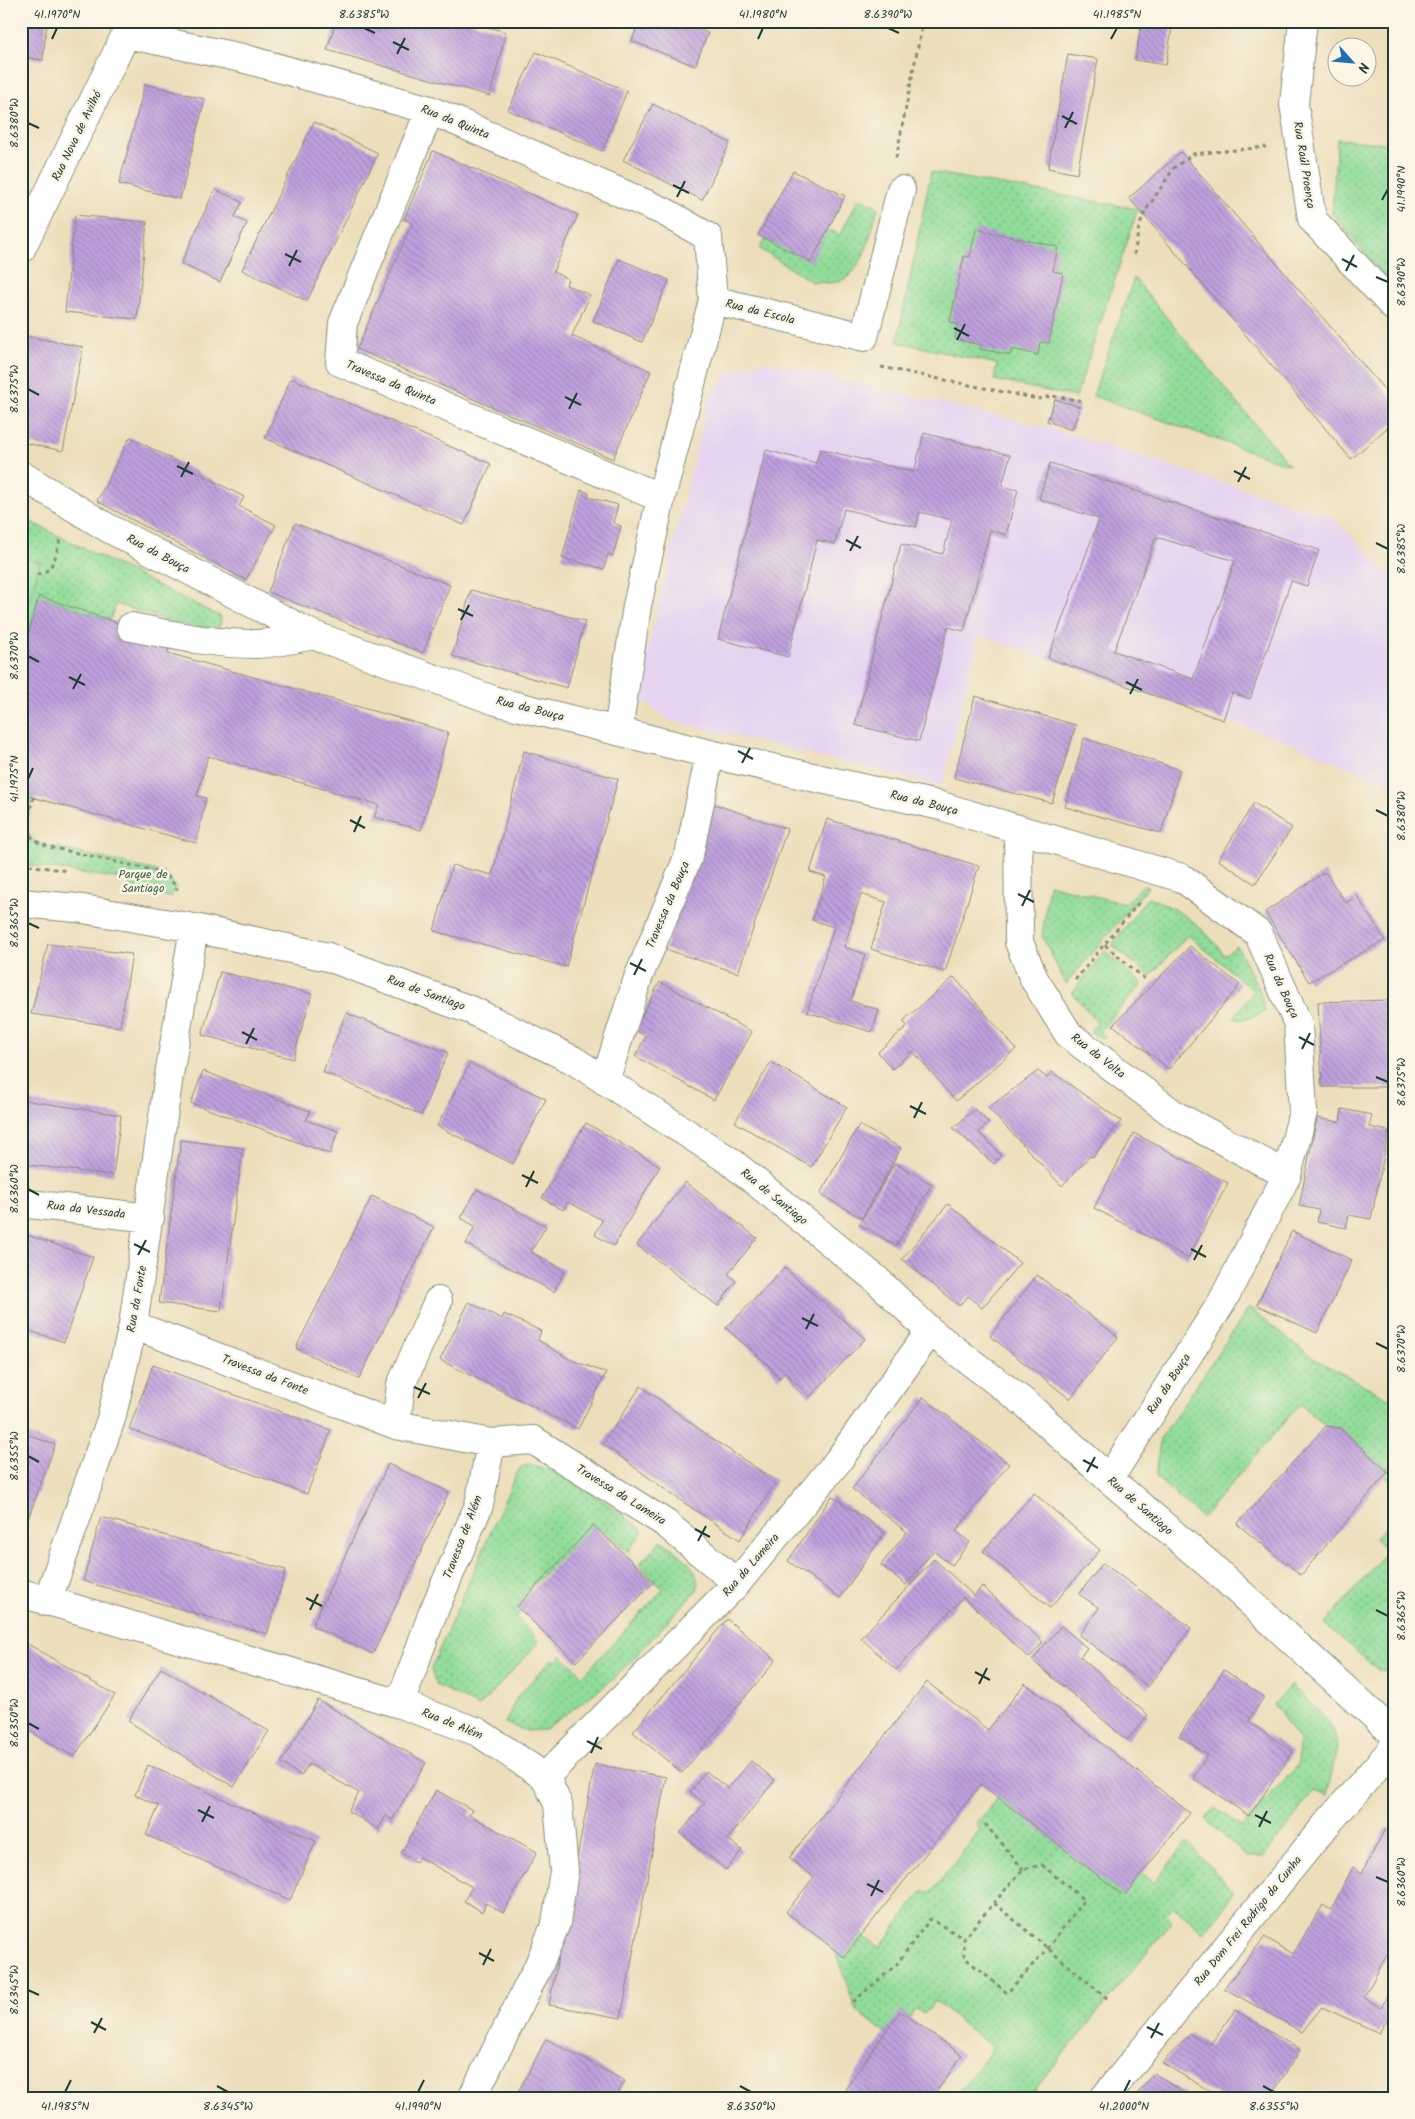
<svg xmlns="http://www.w3.org/2000/svg" width="1415" height="2119" viewBox="0 0 1415 2119" font-family="Kalam,sans-serif">
<style>
.built{fill:#e5d3f1}
.park{fill:url(#park-dots);stroke:#588c66}
.pitch{fill:#90dc99;stroke:#588c66}
.building{fill:url(#building-back-hatch);fill-rule:evenodd}
.lines{fill:none;stroke-linecap:round;stroke-linejoin:round}
.minor-casing{stroke:#868e78;stroke-width:30}
.path{stroke:#868e78;stroke-width:3;stroke-dasharray:4 4;stroke-linecap:butt}
.minor{stroke:#fff;stroke-width:28}
.ticks{fill:none;stroke:#1f3d34;stroke-width:2}
.labels{text-anchor:middle;dominant-baseline:central;stroke-width:5;stroke-linejoin:round;paint-order:stroke}
.street-label{font-size:12px;fill:#1f3d34;stroke:#fcf5e5}
.park-label{font-size:12px;fill:#365d48;stroke:#fcf5e5}
.neatline{fill:none;stroke:#1f3d34;stroke-width:2}
.ticks-label{font-size:12px;text-anchor:middle;fill:#1f3d34}
</style>
<defs>
<pattern id="park-dots" width="8" height="8" patternUnits="userSpaceOnUse" patternTransform="scale(1.25)"><rect width="8" height="8" fill="#90dc99"/><path d="M2 2h.1M6 6h.1" fill="none" stroke="#75b47e" stroke-width="1.8" stroke-linecap="round"/></pattern>
<pattern id="building-back-hatch" width="6" height="6" patternUnits="userSpaceOnUse" patternTransform="scale(1.25)"><rect width="6" height="6" fill="#bfa0de"/><path d="M-1 5l2 2M0 0l6 6M5-1l2 2" fill="none" stroke="#9b84b5"/></pattern>
</defs>
<rect width="100%" height="100%" fill="#fcf5e5"/>
<filter id="ink" filterUnits="userSpaceOnUse"><feTurbulence type="fractalNoise" baseFrequency=".02" numOctaves="2"/><feDisplacementMap in="SourceGraphic" scale="10" xChannelSelector="R" yChannelSelector="G"/><feConvolveMatrix kernelMatrix="1 2 1 2 8 2 1 2 1" color-interpolation-filters="sRGB"/></filter>
<filter id="wash" filterUnits="userSpaceOnUse"><feTurbulence type="fractalNoise" baseFrequency=".0096" numOctaves="4" result="noise"/><feDisplacementMap in="SourceGraphic" scale="20" xChannelSelector="R" yChannelSelector="G"/><feGaussianBlur stdDeviation="1.12" result="paint"/><feColorMatrix in="noise" values="0 0 0 0 0 0 0 0 0 0 0 0 0 0 0 0 0 1.4 0 .05"/><feComposite in="paint" operator="in"/></filter>
<g filter="url(#wash)">
<rect width="100%" height="100%" fill="#ecdebb"/>
<path class="built" d="M764 361 1053 429 1332 517 1394 579V787L1289 742 979 635 942 786 669 720 643 700 642 672 708 402 726 375Z"/>
<path class="park" d="M1337 139 1394 144V288L1332 214Z
M931 172 1138 209 1076 397 994 380 997 364 897 342Z
M859 198 878 207C870 232 864 284 828 283 822 283 819 281 812 282L760 249 765 239 811 261 827 229 840 235Z
M1134 278 1289 465 1093 396Z
M21 517 221 617 220 626C201 635 138 611 116 604L110 620 39 596 21 660Z
M21 794 34 797C29 813 20 832 37 843L165 873 177 888 171 897 132 893 128 880 21 864Z
M1049 884 1125 904 1143 885 1148 887 1066 984 1042 936Z
M1148 897C1179 909 1205 927 1224 955L1237 946 1260 991 1265 1012 1244 1020 1233 1018 1254 991 1188 935 1150 976 1112 945Z
M1105 951 1142 984 1100 1031 1106 1037 1104 1039 1092 1033 1091 1029 1098 1023 1072 993Z
M1249 1308 1313 1358 1394 1401V1485L1384 1476 1388 1471 1340 1428 1326 1426 1300 1404 1202 1518 1156 1477 1160 1439Z
M529 1464C568 1472 612 1506 643 1531L628 1552 600 1528 581 1546 577 1541 529 1590 534 1595 516 1617 539 1642 479 1707 436 1685 431 1669 515 1476 520 1468Z
M1394 1518V1672L1378 1670 1325 1624 1387 1551 1375 1538Z
M661 1540C678 1554 701 1565 697 1590L614 1679 544 1730 526 1731 505 1723 517 1697 553 1658 556 1661 562 1655 583 1676 663 1589 639 1565Z
M1291 1685 1327 1719 1338 1742 1327 1796 1313 1791 1288 1826 1263 1857H1247L1205 1819 1215 1807 1242 1827 1298 1765 1299 1741 1274 1704Z
M1017 1774 1154 1883 1187 1842 1234 1892 1222 1911 1203 1933 1174 1906 1166 1914 1172 1921 1028 2098H955L993 2048 935 2001 924 2014 916 2009 893 2039 856 2010 829 1934 836 1919 880 1947 923 1890 930 1894 980 1830 976 1824Z"/>
<path class="pitch" d="M21 557 40 562 21 631Z"/>
<g id="blocks">
<path class="building" d="M21 21H47L43 60 21 57Z
M336 21H467L506 32 490 96 327 50Z
M639 21H690L688 25 708 33 695 66 632 41Z
M1142 21H1173L1166 65 1135 60Z
M536 52 627 91 602 151 508 110Z
M1068 54 1098 59 1077 174 1048 168Z
M145 84 205 99 180 199 119 184Z
M653 104 730 143 702 200 623 160Z
M314 122 378 153 307 301 242 270Z
M433 151 578 215 553 272 568 279 566 285 590 295 572 336 651 371 613 459 357 349 412 223 404 219Z
M1181 152 1394 401V422L1351 459 1129 198Z
M793 171 845 196 811 262 758 235Z
M215 189 242 202 235 217 247 223 220 282 181 264Z
M75 215 147 222 137 319 65 312Z
M976 229 1058 247 1053 271 1063 273 1049 343 1040 342 1038 355 1012 349 1010 355 980 349 981 345 955 339 958 324 950 322 964 256 970 257Z
M619 259 669 280 642 342 593 321Z
M21 335 83 347 63 451 21 442Z
M291 378 491 464 464 525 265 438Z
M1055 399 1080 407 1072 430 1047 421Z
M924 433 1010 455 1002 486 1018 490 1006 535 990 530 964 631 948 627 919 741 855 725 901 544 943 554 952 520 920 512 916 527 844 509 835 544 817 540 788 657 718 639 766 450 816 463 820 449 914 472Z
M130 437 244 497 239 506 276 525 246 580 97 501Z
M1050 463 1319 550 1307 586 1291 581 1250 699 1232 693 1223 720 1048 658 1099 519 1039 499ZM1156 537 1235 561 1193 679 1114 651Z
M581 490 589 493 588 497 618 505 613 523 621 526 613 556 608 554 604 569 562 558Z
M295 523 450 585 423 653 268 592Z
M471 590 585 621 567 688 452 656Z
M39 596 171 641 168 653 448 732 421 830 374 817 379 805 208 756 197 796 206 798 196 843 21 794V660Z
M975 696 1076 725 1052 803 954 778Z
M1084 738 1180 770 1161 833 1065 807Z
M524 751 618 779 566 967 434 931 452 865 492 875Z
M1254 803 1292 828 1255 884 1218 860Z
M714 804 787 829 738 973 665 949Z
M827 819 979 866 945 972 871 949 886 902 861 894 844 947 865 954 851 1001 879 1010 872 1032 807 1012 834 927 812 920 826 877 810 872Z
M1325 872 1346 903 1357 896 1385 940 1309 982 1265 912Z
M48 944 132 954 120 1027 31 1014Z
M1190 946 1240 985 1169 1069 1113 1025Z
M220 972 312 994 293 1059 202 1035Z
M954 977 1016 1049 956 1101 913 1051 892 1069 878 1052 907 1026 903 1021Z
M660 982 752 1032 714 1100 635 1056 646 1036 634 1030Z
M1392 1000V1087H1322L1318 1002Z
M346 1013 448 1053 421 1115 323 1072Z
M771 1062 847 1107 811 1167 735 1122Z
M470 1063 546 1099 513 1164 437 1126Z
M203 1071 310 1111 306 1120 338 1131 330 1154 191 1103Z
M1038 1071 1047 1078 1052 1072 1121 1121 1093 1157 1090 1156 1062 1186 988 1108Z
M24 1100 121 1115 113 1175 21 1164V1114Z
M975 1109 989 1123 979 1132 1001 1155 994 1164 953 1128Z
M1342 1109 1372 1115 1369 1127 1389 1131 1371 1219 1349 1215 1346 1228 1317 1222 1319 1210 1299 1206 1317 1118 1340 1122Z
M586 1123 660 1166 614 1246 595 1235 602 1220 568 1202 563 1210 542 1198Z
M859 1125 901 1148 862 1218 820 1194Z
M1134 1133 1228 1183 1188 1258 1094 1208Z
M181 1140 243 1148 221 1311 159 1303Z
M895 1163 932 1184 896 1246 859 1224Z
M685 1182 757 1238 728 1274 736 1281 718 1306 637 1245Z
M477 1189 546 1226 531 1252 565 1270 554 1292 466 1244 475 1226 461 1218Z
M372 1196 434 1227 359 1379 296 1348Z
M948 1204 1020 1263 982 1308 968 1296 959 1306 902 1259Z
M1292 1231 1352 1260 1317 1333 1257 1305Z
M21 1233 93 1257 64 1342 21 1328Z
M785 1268 865 1339 810 1397 785 1372 779 1379 767 1364 726 1328Z
M1037 1275 1118 1337 1070 1399 990 1336Z
M469 1302 502 1319 504 1314 541 1331 538 1340 569 1359 606 1373 578 1429 440 1360Z
M153 1365 331 1430 307 1494 129 1429Z
M641 1386 714 1440 776 1481 740 1540 674 1496 603 1444Z
M923 1397 1009 1464 956 1531 970 1542 952 1565 933 1551 906 1585 881 1565 907 1532 852 1489Z
M1326 1426 1340 1428 1388 1472 1301 1575 1237 1524Z
M21 1432 55 1445 21 1538Z
M388 1464 449 1492 373 1654 312 1626Z
M1034 1493 1100 1550 1050 1608 983 1551Z
M832 1496 885 1532 840 1598 788 1561Z
M101 1517 286 1570 267 1634 83 1581Z
M593 1525 654 1582 576 1662 517 1607Z
M934 1559 974 1596 982 1586 1043 1642 1029 1658 963 1597 896 1670 861 1638Z
M1103 1563 1191 1628 1148 1687 1079 1635 1099 1608 1079 1594Z
M727 1619 776 1660 682 1773 633 1732Z
M1061 1626 1087 1648 1080 1657 1148 1715 1127 1740 1032 1660Z
M21 1640 115 1695 74 1757 21 1726Z
M161 1668 269 1731 234 1787 128 1721Z
M1224 1670 1264 1697 1248 1721 1293 1752 1249 1816 1193 1778 1208 1755 1179 1736Z
M927 1682 988 1730 1025 1683 1190 1813 1124 1896 981 1784 844 1957 786 1912 814 1877 789 1858Z
M318 1700 426 1763 392 1820 386 1816 378 1829 348 1811 359 1793 309 1764 301 1776 281 1763Z
M751 1761 775 1780 728 1839 742 1850 726 1870 680 1833 705 1803 690 1792 706 1771 728 1789Z
M595 1764 666 1777 621 2018 549 2005Z
M148 1765 316 1841 290 1900 146 1835 159 1806 135 1795Z
M436 1790 472 1810 469 1815 537 1852 503 1913 486 1903 482 1912 464 1901 472 1887 419 1857 416 1862 401 1853Z
M1385 1829 1394 1834V1942L1364 1997 1381 2008 1394 1983V2015L1391 2013 1379 2033 1322 2007 1302 2032 1224 1988 1265 1937 1293 1954 1323 1905 1331 1910 1353 1867 1362 1873Z
M1235 2010 1300 2050 1270 2098H1222L1162 2063 1190 2034 1210 2045Z
M900 2011 962 2055 932 2098H839Z
M546 2039 625 2081 616 2098H515Z
M1154 2073 1191 2098H1134Z"/>
</g>
</g>
<g filter="url(#ink)">
<use href="#blocks" fill-opacity="0" stroke="#868e78" stroke-width="1"/>
<g class="lines">
<defs>
<path id="minor" d="M1303 21 1294 104 1312 219 1394 307
M126 34 242 58 430 110 665 212 708 237 713 300 661 498 637 606 618 731
M430 110 343 323 340 362 661 498
M21 249 126 34 128 21
M713 300 864 337 901 190
M21 475 108 528 313 635 496 701 710 754 941 806 1182 878 1258 933 1298 1024 1303 1112 1287 1175 1222 1302 1109 1479
M131 627C172 635 214 644 256 644 276 643 294 639 313 635
M1018 829 1019 942 1034 979 1069 1035 1175 1115 1287 1175
M21 903 77 908 194 928 328 957 473 1011 573 1060 730 1161 877 1280 930 1331 1026 1404 1109 1479 1212 1567 1394 1734
M605 1081 638 978 689 855 710 754
M21 1203 150 1218
M133 1325 396 1425 491 1443 533 1440 665 1523 737 1583
M396 1425 401 1385 438 1301
M21 1593 400 1704 478 1732 545 1777 558 1804 564 1871 556 1923 538 1967 472 2098
M47 1602 111 1419 133 1325 169 1075 194 928
M400 1704 432 1615 479 1505 491 1443
M545 1777 737 1583 838 1461 930 1331
M1104 2098 1326 1825 1394 1747"/>
</defs>
<use href="#minor" class="minor-casing"/>
<path class="path" d="M896 158 923 21
M1134 255 1139 227 1146 210 1174 168 1193 154 1266 147
M881 367 1038 399 1052 396 1084 401
M37 574C54 573 56 553 60 539
M34 797C26 823 19 837 50 847L165 873 177 888 176 890
M21 864 68 871
M1105 945 1146 980
M1075 980 1141 900
M985 1824 1023 1869
M1042 1865 1084 1900 1048 1948 1007 1993 964 1957V1938L1023 1869Z
M994 1903 1108 1999
M853 2002 896 1965 930 1919 964 1938"/>
<use href="#minor" class="minor"/>
</g>
</g>
<path class="ticks" d="M364 28 375 33M888 28 899 33M52 39 57 28M758 39 763 28M1111 39 1117 28M393 42 409 50M397 54 405 38M1062 116 1077 124M28 123 39 128M1065 128 1073 112M673 185 689 193M677 197 685 181M1382 200 1388 189M285 254 301 262M1342 259 1357 267M289 266 297 250M1346 271 1354 255M1376 277 1388 282M954 328 969 336M957 340 965 324M28 389 39 395M565 397 581 405M569 409 577 393M177 466 193 474M1234 471 1250 479M181 477 189 462M1238 482 1246 467M846 540 861 548M1376 543 1388 549M850 551 858 536M458 609 473 616M461 620 469 605M28 656 39 662M69 677 85 685M1126 682 1142 690M73 689 81 674M1130 694 1138 679M738 751 753 759M742 763 750 748M28 779 33 768M1376 810 1388 816M350 820 365 828M354 832 361 816M1018 894 1034 902M1022 906 1030 890M28 923 39 928M630 963 646 971M634 975 642 959M242 1032 257 1040M1299 1037 1314 1045M246 1044 254 1028M1302 1049 1310 1033M1376 1077 1388 1082M910 1106 926 1114M914 1118 922 1102M522 1175 538 1183M526 1187 534 1171M28 1189 39 1195M134 1244 150 1252M1191 1249 1206 1257M138 1255 146 1240M1194 1260 1202 1245M802 1318 818 1326M806 1329 814 1314M1376 1343 1388 1349M414 1387 430 1394M418 1398 426 1383M28 1456 39 1462M1083 1460 1098 1468M1087 1472 1095 1457M695 1529 710 1537M698 1541 706 1526M306 1598 322 1606M310 1610 318 1594M1376 1610 1388 1616M975 1672 990 1680M979 1684 987 1668M28 1723 39 1729M587 1741 602 1749M591 1753 598 1737M198 1810 214 1818M1255 1815 1271 1823M202 1822 210 1806M1259 1827 1267 1811M1376 1877 1388 1882M867 1884 883 1892M871 1896 879 1880M479 1953 494 1961M483 1965 491 1949M28 1990 39 1995M91 2022 106 2030M1147 2027 1163 2035M94 2033 102 2018M1151 2038 1159 2023M217 2086 228 2092M740 2086 751 2092M1263 2086 1274 2092M65 2092 71 2080M418 2092 424 2080M1124 2092 1130 2080"/>
<g class="labels">
<g class="street-label">
<text transform="translate(455 122) rotate(22)">Rua da Quinta</text>
<text transform="translate(77 136) rotate(-64)">Rua Nova de Avilhó</text>
<text transform="translate(1304 165) rotate(81)">Rua Raúl Proença</text>
<text transform="translate(760 312) rotate(14)">Rua da Escola</text>
<text transform="translate(391 383) rotate(23)">Travessa da Quinta</text>
<text transform="translate(158 554) rotate(28)">Rua da Bouça</text>
<text transform="translate(530 709) rotate(14)">Rua da Bouça</text>
<text transform="translate(924 803) rotate(14)">Rua da Bouça</text>
<text transform="translate(668 905) rotate(-67)">Travessa da Bouça</text>
<text transform="translate(1281 986) rotate(66)">Rua da Bouça</text>
<text transform="translate(426 993) rotate(20)">Rua de Santiago</text>
<text transform="translate(1098 1056) rotate(38)">Rua da Volta</text>
<text transform="translate(774 1197) rotate(39)">Rua de Santiago</text>
<text transform="translate(86 1210) rotate(7)">Rua da Vessada</text>
<text transform="translate(137 1299) rotate(-80)">Rua da Fonte</text>
<text transform="translate(265 1375) rotate(21)">Travessa da Fonte</text>
<text transform="translate(1169 1384) rotate(-57)">Rua da Bouça</text>
<text transform="translate(621 1495) rotate(32)">Travessa da Lameira</text>
<text transform="translate(1140 1506) rotate(41)">Rua de Santiago</text>
<text transform="translate(463 1537) rotate(-69)">Travessa de Além</text>
<text transform="translate(751 1565) rotate(-49)">Rua da Lameira</text>
<text transform="translate(452 1724) rotate(22)">Rua de Além</text>
<text transform="translate(1248 1921) rotate(-51)">Rua Dom Frei Rodrigo da Cunha</text>
</g>
<g class="park-label">
<text x="143" y="874">Parque de<tspan x="143" dy="14">Santiago</tspan></text>
</g>
</g>
<rect width="1415" height="2119" fill="none" stroke="#fcf5e5" stroke-width="55"/>
<g transform="translate(1352 62) rotate(117)"><circle r="24" fill="#fcf5e5" stroke="#a4ab9e"/>
<path d="M0-4L9 19L0 12L-9 19Z" fill="#1f6fb2"/>
<text y="-8" font-size="14" font-weight="bold" text-anchor="middle" fill="#1f3d34">N</text>
</g>
<rect x="28" y="28" width="1360" height="2064" class="neatline"/>
<g class="ticks-label">
<text x="57" y="18">41.1970°N</text>
<text x="364" y="18">8.6385°W</text>
<text x="763" y="18">41.1980°N</text>
<text x="888" y="18">8.6390°W</text>
<text x="1117" y="18">41.1985°N</text>
<text transform="translate(14 123) rotate(-90)" y="4">8.6380°W</text>
<text transform="translate(1401 189) rotate(-90)" y="4">41.1990°N</text>
<text transform="translate(1401 282) rotate(-90)" y="4">8.6390°W</text>
<text transform="translate(14 389) rotate(-90)" y="4">8.6375°W</text>
<text transform="translate(1401 549) rotate(-90)" y="4">8.6385°W</text>
<text transform="translate(14 656) rotate(-90)" y="4">8.6370°W</text>
<text transform="translate(14 779) rotate(-90)" y="4">41.1975°N</text>
<text transform="translate(1401 816) rotate(-90)" y="4">8.6380°W</text>
<text transform="translate(14 923) rotate(-90)" y="4">8.6365°W</text>
<text transform="translate(1401 1082) rotate(-90)" y="4">8.6375°W</text>
<text transform="translate(14 1189) rotate(-90)" y="4">8.6360°W</text>
<text transform="translate(1401 1349) rotate(-90)" y="4">8.6370°W</text>
<text transform="translate(14 1456) rotate(-90)" y="4">8.6355°W</text>
<text transform="translate(1401 1616) rotate(-90)" y="4">8.6365°W</text>
<text transform="translate(14 1723) rotate(-90)" y="4">8.6350°W</text>
<text transform="translate(1401 1882) rotate(-90)" y="4">8.6360°W</text>
<text transform="translate(14 1990) rotate(-90)" y="4">8.6345°W</text>
<text x="65" y="2110">41.1985°N</text>
<text x="228" y="2110">8.6345°W</text>
<text x="418" y="2110">41.1990°N</text>
<text x="751" y="2110">8.6350°W</text>
<text x="1124" y="2110">41.2000°N</text>
<text x="1274" y="2110">8.6355°W</text>
</g>
</svg>
